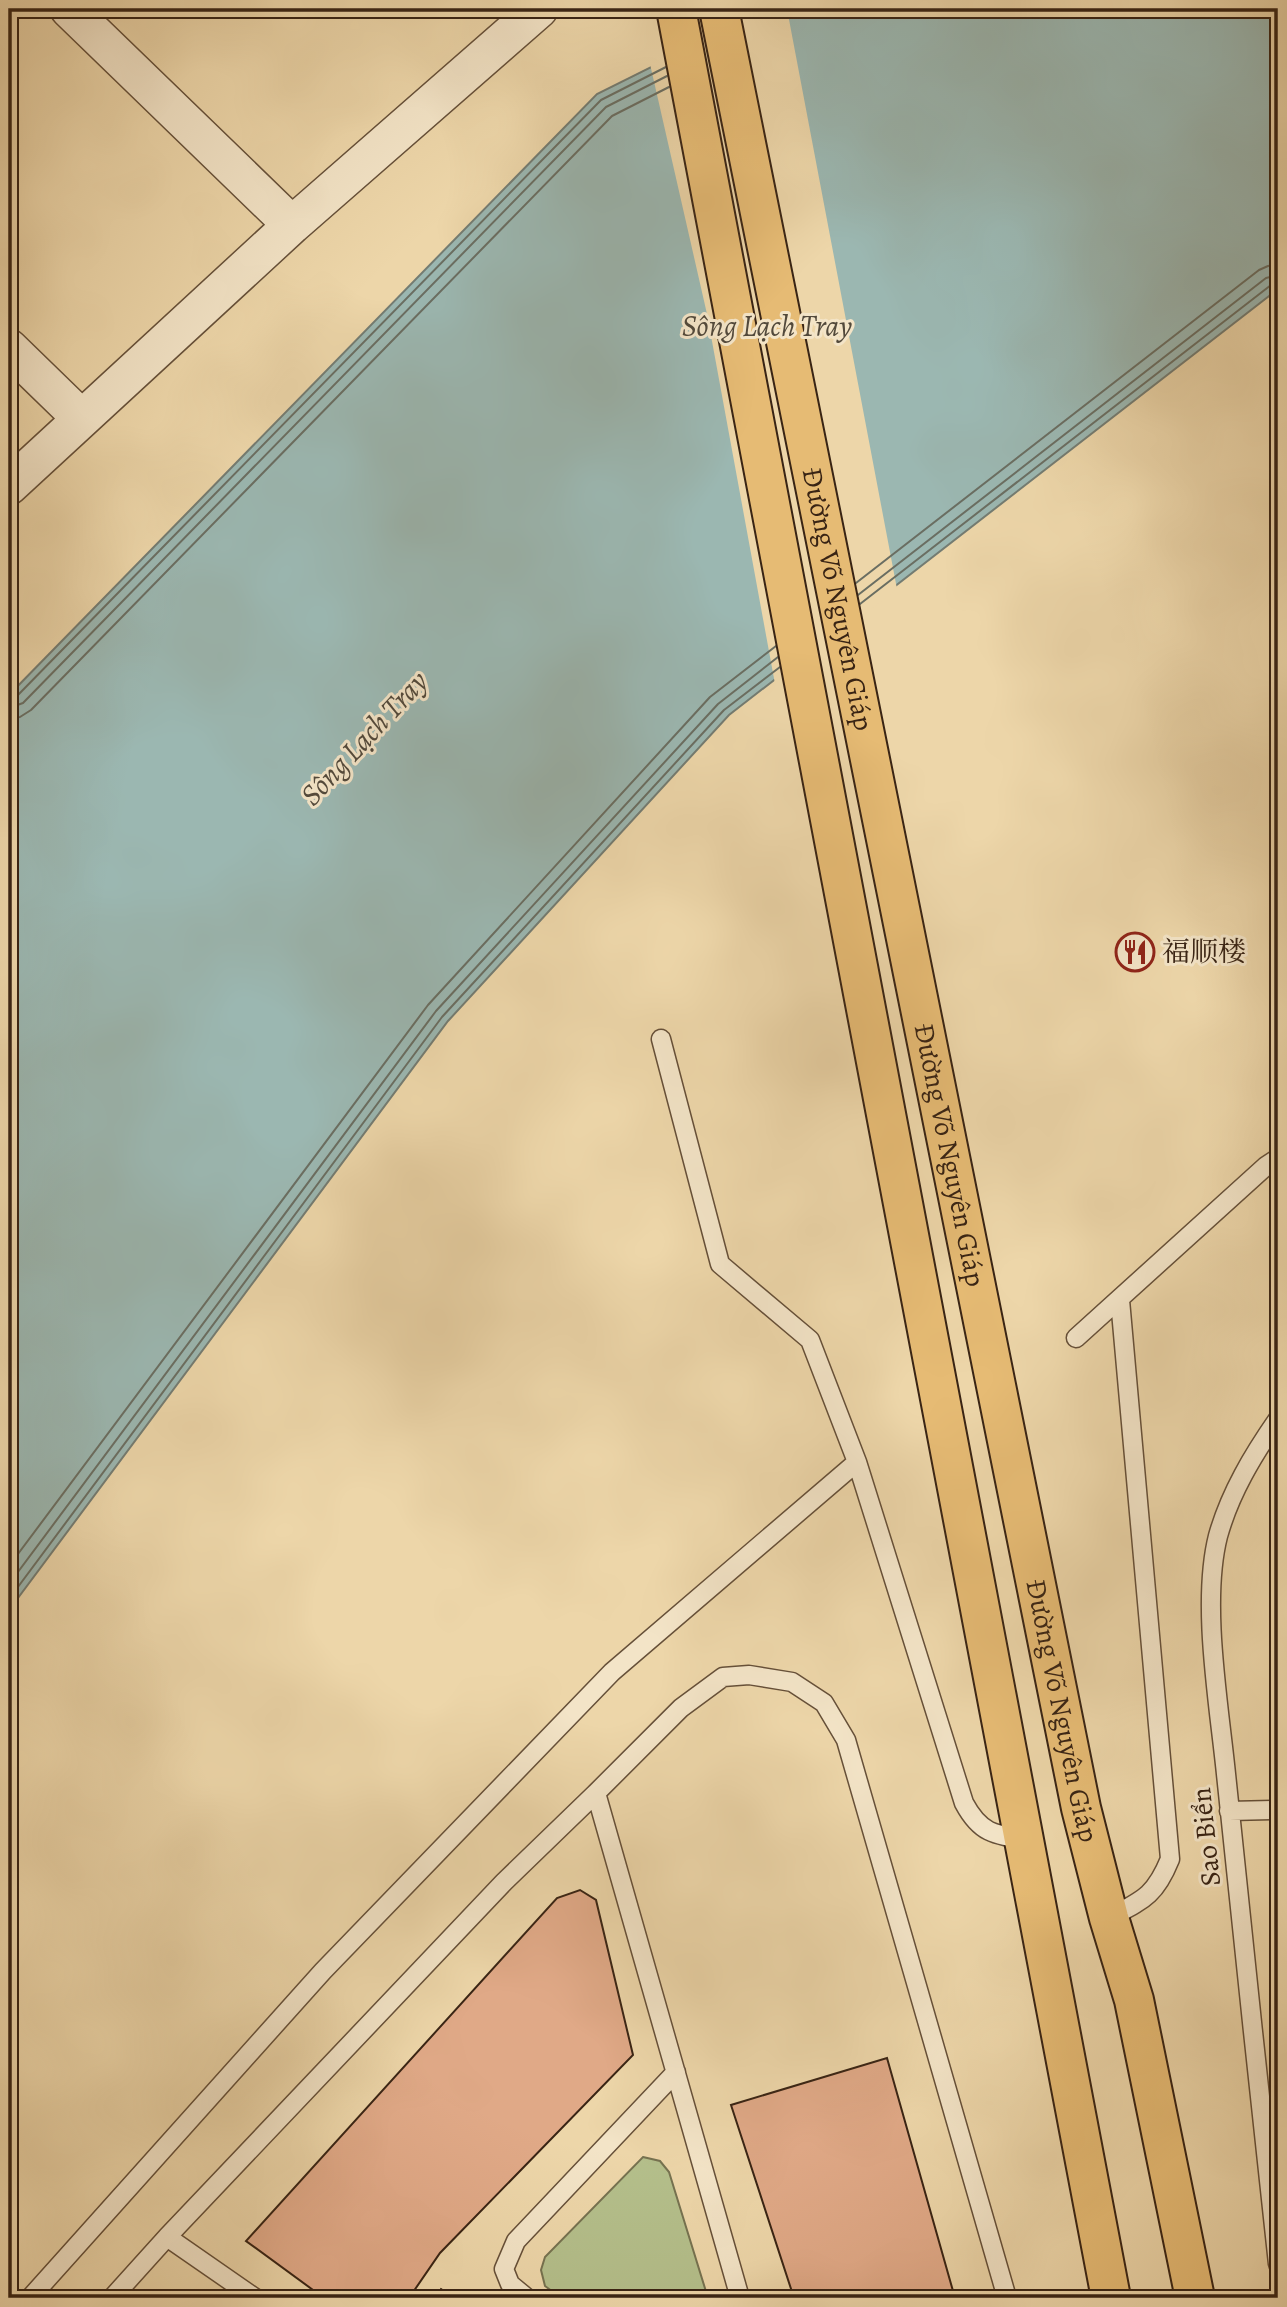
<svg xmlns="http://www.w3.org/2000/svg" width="1287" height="2307" viewBox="0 0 1287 2307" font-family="Alegreya,'Noto Serif SC',serif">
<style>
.green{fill:#b4bf8b;stroke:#767250;stroke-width:2}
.water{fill:#9bb7b1;stroke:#747c72;stroke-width:2}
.pier{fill:#edd6a9}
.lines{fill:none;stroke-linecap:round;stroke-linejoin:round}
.shore{stroke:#6a6e62;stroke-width:2}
.building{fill:#e0a987;stroke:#392414;stroke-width:2}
.lane-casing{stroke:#665039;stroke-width:21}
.street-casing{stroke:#665039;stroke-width:40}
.primary-casing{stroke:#392414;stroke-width:42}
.lane{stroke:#f3e4c7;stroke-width:18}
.street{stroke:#f3e4c7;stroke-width:37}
.primary{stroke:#e6bb74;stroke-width:38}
.labels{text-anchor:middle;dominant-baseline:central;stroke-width:6;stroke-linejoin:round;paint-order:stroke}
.street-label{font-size:28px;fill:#392414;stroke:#f3e4c7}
.poi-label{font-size:28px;fill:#392414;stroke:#f3e4c7;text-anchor:start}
.water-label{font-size:30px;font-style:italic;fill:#52493b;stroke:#f3e4c7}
</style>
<rect width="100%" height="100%" fill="#edd6a9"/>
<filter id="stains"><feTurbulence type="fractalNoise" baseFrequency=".00286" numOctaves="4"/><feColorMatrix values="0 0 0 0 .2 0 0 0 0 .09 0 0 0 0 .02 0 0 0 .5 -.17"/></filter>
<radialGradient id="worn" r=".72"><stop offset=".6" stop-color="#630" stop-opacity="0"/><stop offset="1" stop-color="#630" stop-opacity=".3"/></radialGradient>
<path class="green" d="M643 2157 660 2161 669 2172 708 2298H561L545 2286 541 2270 545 2257Z"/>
<path class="water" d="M768 9H1278V289L729 715 448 1021 9 1610V695L597 94Z"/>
<path class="pier" d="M760 9H787L897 589 775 684 707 314 650 64Z"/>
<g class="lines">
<path class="shore" d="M856 583 1259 270 1268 266 1278 264
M858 595 1266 278 1278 275
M860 604 1271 285 1278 284
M9 699 17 696 601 100 666 67
M9 708 23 703 606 107 667 76
M9 718 20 717 31 710 612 116 669 87
M9 1566 428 1005 710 697 776 646
M9 1584 436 1011 718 704 778 657
M9 1599 442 1017 724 710 780 667"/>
</g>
<path class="building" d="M580 1890 596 1900 633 2055 440 2253 409 2298H324L246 2241 557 1898Z
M887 2058 955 2298H794L731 2105Z
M441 2289 454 2298H434Z"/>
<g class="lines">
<defs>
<path id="lane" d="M661 1039 720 1264 810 1340 857 1462 964 1803C980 1833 994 1835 1025 1839
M1076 1338 1266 1166 1278 1158
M1278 1419C1253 1455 1230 1493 1218 1536 1201 1603 1219 1704 1226 1774 1242 1937 1261 2101 1278 2264
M596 1793 681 1708 723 1677 749 1675 792 1682 824 1703 846 1740 1007 2298
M1229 1811 1278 1810
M1109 1918C1143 1900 1155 1896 1170 1859L1120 1300
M167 2237 255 2298
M30 2298 323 1971 612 1672 857 1462
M112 2298 167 2237 504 1882 596 1793 740 2298
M527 2298 510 2284 504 2269 516 2241 676 2072"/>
<path id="street" d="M69 9 292 225
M9 348 81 418
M9 486 292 225 539 9"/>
<g id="primary">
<path d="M676 9 1111 2298"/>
<path id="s1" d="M719 9 1081 1808 1109 1918 1134 2000 1195 2298"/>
</g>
</defs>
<use href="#lane" class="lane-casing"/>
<use href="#street" class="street-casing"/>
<use href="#primary" class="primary-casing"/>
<use href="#lane" class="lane"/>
<use href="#street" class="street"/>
<use href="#primary" class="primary"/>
</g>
<defs>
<symbol id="restaurant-ring" viewBox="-11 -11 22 22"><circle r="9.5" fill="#f3e4c7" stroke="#8f2418" stroke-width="1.5"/><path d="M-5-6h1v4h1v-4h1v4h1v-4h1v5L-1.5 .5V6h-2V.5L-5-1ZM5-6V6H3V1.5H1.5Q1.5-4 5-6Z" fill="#8f2418"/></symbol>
</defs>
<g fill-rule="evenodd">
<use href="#restaurant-ring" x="1113" y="930" width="44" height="44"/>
</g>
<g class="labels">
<g class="street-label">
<text stroke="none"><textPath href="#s1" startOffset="602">Đường Võ Nguyên Giáp</textPath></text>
<text stroke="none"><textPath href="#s1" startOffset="1169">Đường Võ Nguyên Giáp</textPath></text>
<text stroke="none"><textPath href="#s1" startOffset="1736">Đường Võ Nguyên Giáp</textPath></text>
<text transform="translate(1206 1837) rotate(-96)">Sao Biển</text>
</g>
<g class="poi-label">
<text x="1162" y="952">福顺楼</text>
</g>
<g class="water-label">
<text x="767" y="326">Sông Lạch Tray</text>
<text transform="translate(364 738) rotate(-47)">Sông Lạch Tray</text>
</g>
</g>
<rect width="1287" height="2307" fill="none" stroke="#edd6a9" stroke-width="35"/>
<rect x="10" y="10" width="1266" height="2286" fill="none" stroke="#392414" stroke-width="3.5"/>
<rect x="18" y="18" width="1252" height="2272" fill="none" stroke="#392414" stroke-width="2"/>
<rect width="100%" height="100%" filter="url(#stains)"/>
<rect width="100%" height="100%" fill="url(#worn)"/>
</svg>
